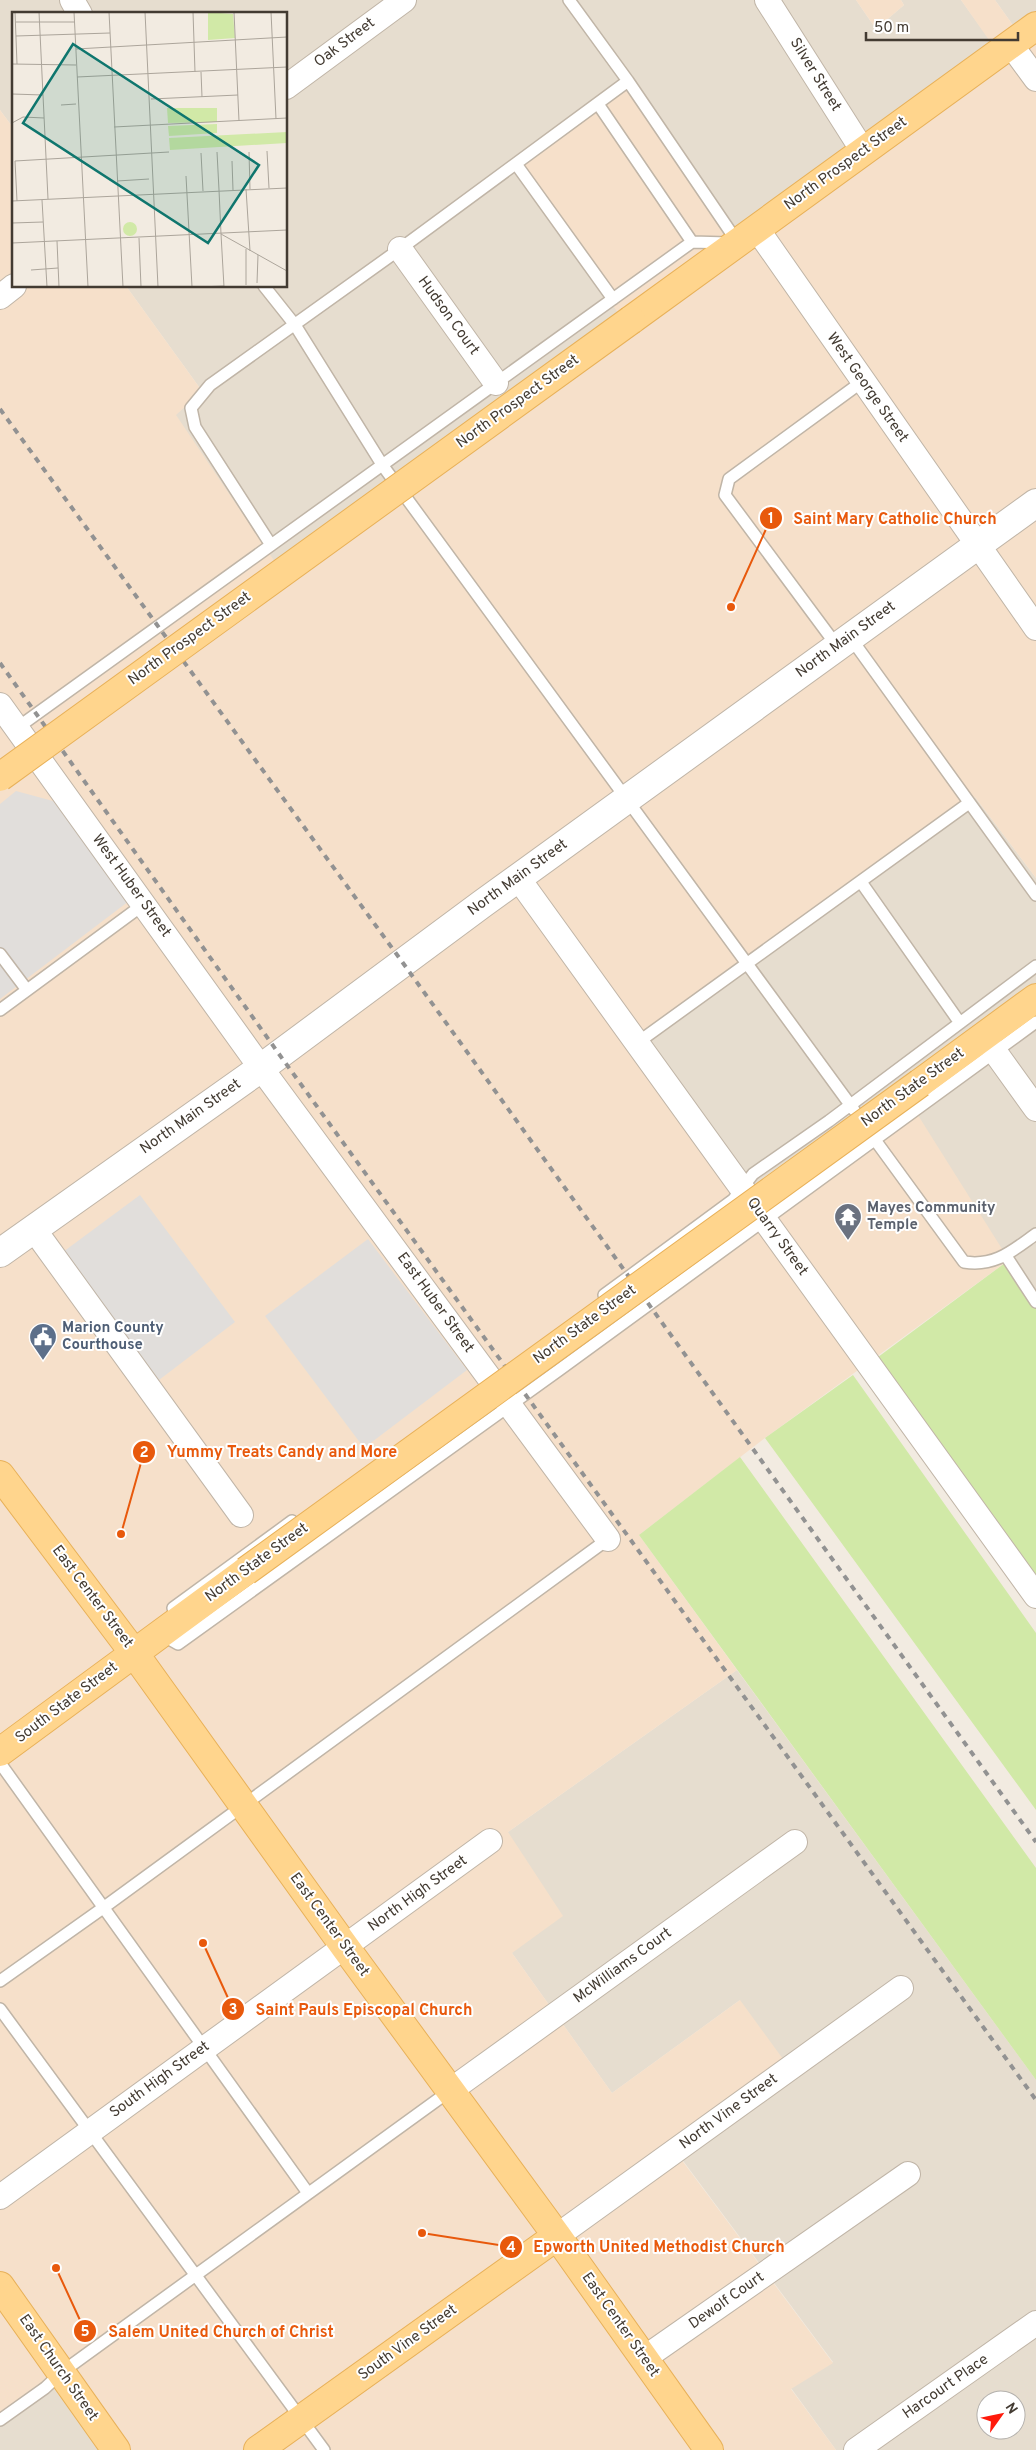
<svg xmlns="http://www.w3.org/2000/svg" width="1036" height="2450" viewBox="0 0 1036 2450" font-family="Overpass,sans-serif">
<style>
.residential{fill:#e6ddcf;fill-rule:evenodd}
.commercial{fill:#f6e0ca}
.green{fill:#d1e9a7}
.parking{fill:#e1dedb}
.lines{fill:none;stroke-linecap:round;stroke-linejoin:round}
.service-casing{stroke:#c0b5a7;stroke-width:14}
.minor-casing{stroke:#c0b5a7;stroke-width:26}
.tertiary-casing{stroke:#c0b5a7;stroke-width:30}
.primary-casing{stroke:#e8b159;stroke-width:30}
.service{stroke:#fff;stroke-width:11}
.minor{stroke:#fff;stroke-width:24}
.tertiary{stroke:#fff;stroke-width:28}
.primary{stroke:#ffd58d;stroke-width:28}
.rail{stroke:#929292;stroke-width:4;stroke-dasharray:6 6;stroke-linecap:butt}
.primary-bridge-casing{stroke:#e8b159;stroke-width:30;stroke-linecap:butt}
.primary-bridge{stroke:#ffd58d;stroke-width:28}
.labels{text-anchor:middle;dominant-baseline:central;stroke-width:4;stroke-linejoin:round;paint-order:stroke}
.street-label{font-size:15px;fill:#433b32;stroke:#fff}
.worship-label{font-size:15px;font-weight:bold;fill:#5b616d;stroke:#fff;text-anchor:start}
.service-label{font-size:15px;font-weight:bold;fill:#4e5e75;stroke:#fff;text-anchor:start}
.inset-road{fill:none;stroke:#aca59b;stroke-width:1}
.view{fill:#0f766e;fill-opacity:0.15;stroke:#0f766e;stroke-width:2.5}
.inset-edge{fill:none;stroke:#433b32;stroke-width:2.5}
.leader{fill:none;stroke:#e8590c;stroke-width:2}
.callout-dot{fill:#e8590c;stroke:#fff;stroke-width:2}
.mark-label{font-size:15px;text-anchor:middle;font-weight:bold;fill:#fff}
.callout-label{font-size:16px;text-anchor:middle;font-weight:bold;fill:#e8590c;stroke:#fff;stroke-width:4;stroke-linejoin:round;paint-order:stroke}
</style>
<rect width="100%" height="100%" fill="#f2ebe1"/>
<path class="residential" d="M0 0H856L876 29 904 5 901 0H961L997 50 738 243 513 162 624 320 279 569 175 415 202 391 126 286H286V14H14V129L0 110Z
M995 0H1036V23L1020 35Z
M975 797 1036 878V1301L1009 1260 750 1206 630 1044Z
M737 1670 1036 2080V2450H836L791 2388 833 2362 675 2150 740 2000 612 2093 512 1953 508 1832ZM986 2400H1016V2430H986Z
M64 2368 123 2450H0V2417Z"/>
<path class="commercial" d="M856 0H901L904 5 876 29Z
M961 0H995L1020 35 1036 23V878L975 797 631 1044 750 1206 904 1093 1009 1260 765 1438 639 1535 737 1670 508 1832 563 1916 512 1953 612 2093 740 2000 791 2070 675 2151 833 2363 791 2389 836 2450H123L64 2368 0 2417V110L14 129V286H126L202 391 176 415 279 568 623 320 512 162 626 84 738 243 996 50Z"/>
<path class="green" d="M1009 1260 1036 1301V1593L874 1360Z
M853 1375 1036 1633V1810L765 1438Z
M740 1457 1036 1868V2080L639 1535Z"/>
<path class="parking" d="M16 791 53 801 129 901 0 999V804Z
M140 1195 235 1322 159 1380 63 1252Z
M368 1239 467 1370 364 1448 265 1316Z"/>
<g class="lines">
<defs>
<path id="service" d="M569 0 628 81
M598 104 692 242
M516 164 613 299
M264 286 295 325 383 466 854 1110
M271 545 195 427 191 408 210 385 400 249 628 81 738 243
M850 637 1036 895
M837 646 725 495 729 479 863 381
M17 728 692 242 728 243
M861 882 960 1023
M0 954 27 990
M0 1010 144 904
M637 1043 969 803
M870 1133 964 1262C995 1267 1012 1251 1036 1234
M1006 1256 1036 1302
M604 1295 733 1200 753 1174 829 1121 1036 966
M173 1608 292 1521
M162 1635 178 1644 559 1370 1036 1022
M0 1763 308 2193
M0 1981 103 1908 608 1539
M0 2009 324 2450
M0 2420 45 2388 62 2372 451 2090"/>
<path id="minor" d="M72 0 80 14
M767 0 863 151
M1011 45 1036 79
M286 87 404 0
M757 229 1036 628
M400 249 496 383
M0 297 14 286
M0 705 261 1068 608 1539
M518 878 1036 1596
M995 1052 1036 1109
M33 1228 241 1515
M451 2090 795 1842
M0 2197 490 1841
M557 2236 901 1988
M643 2359 908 2174
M856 2450 1036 2323"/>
<path id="tertiary" d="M0 1253 261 1068 482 904 1036 503"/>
<path id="primary" d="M631 320 1036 26
M920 1083 1036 998
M0 1475 134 1653 345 1947 557 2236 709 2450
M0 1752 246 1571
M0 2286 116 2450
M258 2450 557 2236"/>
</defs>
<use href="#service" class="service-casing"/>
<use href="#minor" class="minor-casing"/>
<use href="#tertiary" class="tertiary-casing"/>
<use href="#primary" class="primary-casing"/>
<use href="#service" class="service"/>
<use href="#minor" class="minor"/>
<use href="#tertiary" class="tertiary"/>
<use href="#primary" class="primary"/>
<path class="rail" d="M0 409 403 963 1036 1842
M0 663 279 1054 1036 2100"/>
<defs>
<path id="primary-bridge" d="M0 777 631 320
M246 1571 920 1083"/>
</defs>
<use href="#primary-bridge" class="primary-bridge-casing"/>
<use href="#primary-bridge" class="primary-bridge"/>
</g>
<defs>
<symbol id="temple-pin" viewBox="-11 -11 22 30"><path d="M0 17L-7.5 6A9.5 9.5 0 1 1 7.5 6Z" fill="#6b7280" stroke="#fff"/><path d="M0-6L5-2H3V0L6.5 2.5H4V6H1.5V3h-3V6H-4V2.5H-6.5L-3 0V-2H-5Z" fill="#fff"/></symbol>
<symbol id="civic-pin" viewBox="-11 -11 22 30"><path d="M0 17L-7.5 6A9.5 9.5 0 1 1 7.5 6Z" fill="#5c6f8a" stroke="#fff"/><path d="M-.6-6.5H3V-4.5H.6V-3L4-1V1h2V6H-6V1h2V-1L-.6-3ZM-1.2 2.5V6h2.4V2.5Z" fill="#fff"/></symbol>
</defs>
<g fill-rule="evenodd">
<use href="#temple-pin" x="832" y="1201" width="32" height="43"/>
<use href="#civic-pin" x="27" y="1321" width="32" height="43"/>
</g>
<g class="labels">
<g class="street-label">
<text transform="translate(345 43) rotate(-37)">Oak Street</text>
<text transform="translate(815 75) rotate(58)">Silver Street</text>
<text transform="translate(846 164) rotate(-36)">North Prospect Street</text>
<text transform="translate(448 316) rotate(54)">Hudson Court</text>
<text transform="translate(867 388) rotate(55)">West George Street</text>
<text transform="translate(518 402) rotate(-36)">North Prospect Street</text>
<text transform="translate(190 639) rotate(-36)">North Prospect Street</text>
<text transform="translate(846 640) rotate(-36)">North Main Street</text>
<text transform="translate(518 878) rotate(-36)">North Main Street</text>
<text transform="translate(131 886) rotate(54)">West Huber Street</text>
<text transform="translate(913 1088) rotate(-36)">North State Street</text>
<text transform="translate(191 1117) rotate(-35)">North Main Street</text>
<text transform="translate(777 1237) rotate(54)">Quarry Street</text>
<text transform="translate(435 1303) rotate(54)">East Huber Street</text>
<text transform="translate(585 1325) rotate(-36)">North State Street</text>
<text transform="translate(257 1563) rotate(-36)">North State Street</text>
<text transform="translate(92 1597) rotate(53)">East Center Street</text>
<text transform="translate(67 1703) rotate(-37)">South State Street</text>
<text transform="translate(418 1894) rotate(-36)">North High Street</text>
<text transform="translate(329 1925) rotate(54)">East Center Street</text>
<text transform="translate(623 1966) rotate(-36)">McWilliams Court</text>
<text transform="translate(160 2080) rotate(-36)">South High Street</text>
<text transform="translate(729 2112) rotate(-36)">North Vine Street</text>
<text transform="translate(727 2301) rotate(-35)">Dewolf Court</text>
<text transform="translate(620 2325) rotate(55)">East Center Street</text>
<text transform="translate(408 2343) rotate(-36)">South Vine Street</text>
<text transform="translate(58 2368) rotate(55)">East Church Street</text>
<text transform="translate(946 2387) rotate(-35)">Harcourt Place</text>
</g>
<g class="worship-label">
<text x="867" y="1208">Mayes Community<tspan x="867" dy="17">Temple</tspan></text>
</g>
<g class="service-label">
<text x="62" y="1328">Marion County<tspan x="62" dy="17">Courthouse</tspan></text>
</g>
</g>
<g transform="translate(12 12)">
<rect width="275" height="275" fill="#f2ebe1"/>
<path d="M196 0 221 2 223 26 196 28ZM155 96H205V110L156 111ZM205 112V121L157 124 156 114ZM275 120V131L158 138 157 126ZM111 217a7 7 0 1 1 14 0a7 7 0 1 1-14 0Z" fill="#d1e9a7"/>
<path class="inset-road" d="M3 0 5 52M27 0 36 187M62 0 76 275M97 0 111 275M133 0 146 275M181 0 183 60M222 0 227 109M259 0 264 107M4 10H62M4 24 98 21M64 37 275 25M0 52 64 53M189 60 190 85M65 65 275 55M0 82 31 83M139 87 226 83M49 93 64 92M0 111 11 105 32 106M102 115 275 106M255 139 257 176M205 140 207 178M237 140 238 177M189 141 191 179M220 149 221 178M174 164 180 275M105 169 137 167M234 177 238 239M207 178 209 222M30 188 35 275M0 189 275 176M5 189 3 149 157 140M0 211 31 210M209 222 212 275M209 222 275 259M127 226 129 275M45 229 47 275M0 231 275 218M19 258 46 256M245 271 246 243M234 273V237M187 275 212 274"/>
<path class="view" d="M61 32 247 153 196 231 11 111Z"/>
<rect width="275" height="275" class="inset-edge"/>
</g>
<path class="leader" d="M731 607L771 518M121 1534L144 1452M203 1943L233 2009M422 2233L511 2247M56 2268L85 2331"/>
<g class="callout-dot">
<circle cx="731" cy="607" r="5"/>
<circle cx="121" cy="1534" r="5"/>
<circle cx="203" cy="1943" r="5"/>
<circle cx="422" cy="2233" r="5"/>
<circle cx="56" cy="2268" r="5"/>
<circle cx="771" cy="518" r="12"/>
<circle cx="144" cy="1452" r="12"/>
<circle cx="233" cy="2009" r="12"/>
<circle cx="511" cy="2247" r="12"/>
<circle cx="85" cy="2331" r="12"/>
</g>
<g class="mark-label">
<text x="771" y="523">1</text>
<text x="144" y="1457">2</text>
<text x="233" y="2014">3</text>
<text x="511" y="2252">4</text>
<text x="85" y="2336">5</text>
</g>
<g class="callout-label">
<text x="895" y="524">Saint Mary Catholic Church</text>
<text x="282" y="1457">Yummy Treats Candy and More</text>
<text x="364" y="2015">Saint Pauls Episcopal Church</text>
<text x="659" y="2252">Epworth United Methodist Church</text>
<text x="221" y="2337">Salem United Church of Christ</text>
</g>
<g transform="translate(1001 2415) rotate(57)"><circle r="24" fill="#ffffff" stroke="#b4b1ad"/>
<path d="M0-4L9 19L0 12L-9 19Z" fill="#ff1a0b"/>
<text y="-8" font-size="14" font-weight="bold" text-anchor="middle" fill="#433b32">N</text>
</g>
<path d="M866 32v8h152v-8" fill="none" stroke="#433b32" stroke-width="2.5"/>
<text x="874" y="32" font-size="15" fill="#433b32" stroke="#ffffff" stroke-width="4" paint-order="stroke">50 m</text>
</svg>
